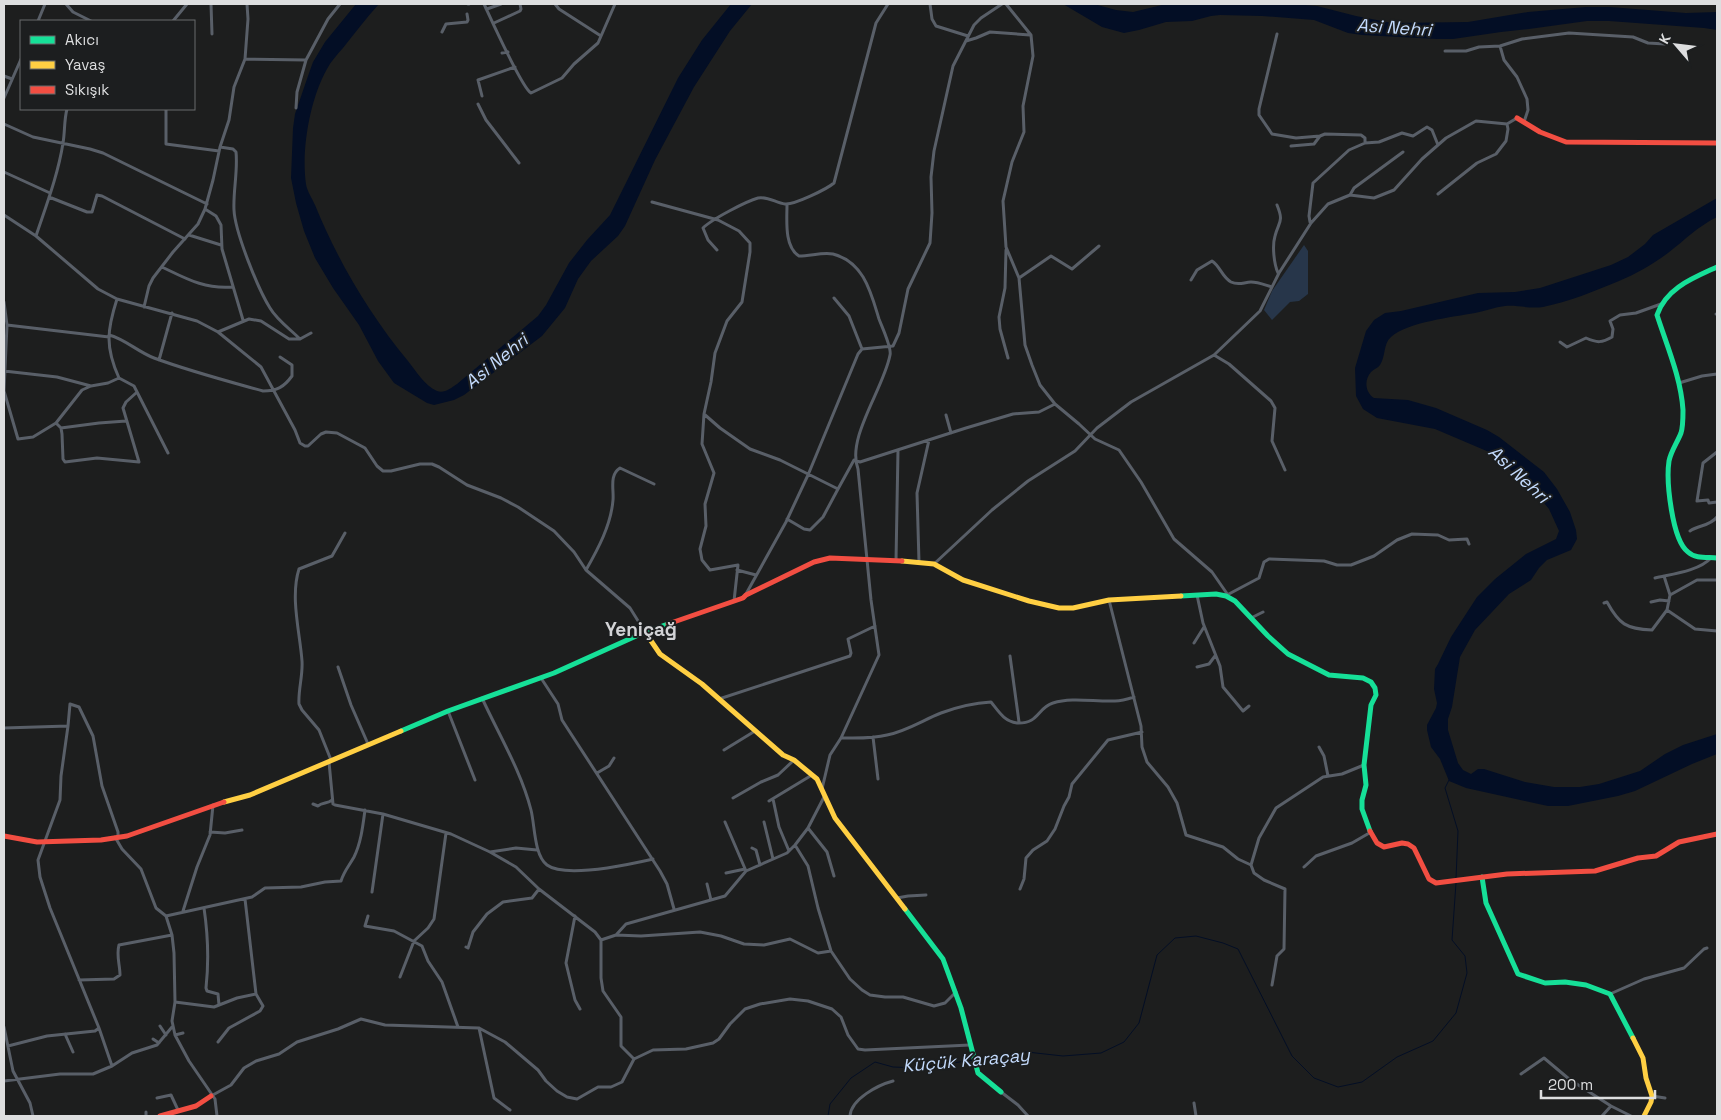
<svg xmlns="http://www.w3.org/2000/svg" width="1721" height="1120" viewBox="0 0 1721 1120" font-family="'Space Grotesk',sans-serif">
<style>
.green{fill:#27364a}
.water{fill:#030e25}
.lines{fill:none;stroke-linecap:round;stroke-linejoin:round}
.stream{stroke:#030e25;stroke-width:1}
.street{stroke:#595f68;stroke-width:3}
.fast{stroke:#16e098;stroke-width:5}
.slow{stroke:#ffcf43;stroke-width:5}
.jam{stroke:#f24e42;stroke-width:5}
.labels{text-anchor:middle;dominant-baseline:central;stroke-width:4;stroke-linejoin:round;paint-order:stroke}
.water-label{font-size:18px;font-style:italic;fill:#c3dafc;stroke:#1c1e1f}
.quarter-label{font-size:19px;font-weight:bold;fill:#d2d3d6;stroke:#1c1e1f}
</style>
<rect width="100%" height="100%" fill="#1d1e1e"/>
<path class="green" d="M1304 245 1308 251V294L1299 301 1290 302 1272 320 1264 310 1272 291Z"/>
<path class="water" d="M356 4H379C366 18 355 33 343 48 337 55 331 61 327 69 310 99 301 150 306 184 307 191 312 198 315 205 338 261 369 314 408 361 416 371 424 385 437 391 444 394 451 388 457 384L538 316 546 305 569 263 587 240 610 215 678 78 702 40 731 4H752L730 31 694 87 655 160 625 226 618 236 591 261 578 279 565 308 542 336 464 395 454 400 434 405 427 403 394 383 378 361 359 325 333 288 315 258 304 231 296 203 291 178 293 128 295 114 308 76 313 62 325 42Z
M1063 4H1094L1116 10 1133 12 1162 5 1177 4 1305 5 1317 6 1356 16 1392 23 1468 22 1528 12 1586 7H1610L1686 13 1717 12V30L1704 28 1609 21H1587L1529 29 1501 32 1453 39H1437L1362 35 1348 33 1314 20 1262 16 1220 15 1211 16 1192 21 1166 22 1139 30 1124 33 1102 27Z
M1717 198V217C1697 227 1686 239 1668 253 1653 264 1636 274 1619 281 1595 291 1568 302 1543 307 1530 309 1518 305 1505 306 1495 307 1485 311 1475 313 1453 317 1408 322 1391 337 1383 344 1386 356 1380 365 1378 368 1374 369 1371 372 1364 380 1365 392 1374 398L1408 400 1436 408 1487 430 1499 437 1544 472 1557 489 1570 512 1576 530 1577 539 1571 550 1547 560 1539 568 1531 580 1509 594 1475 630 1460 657 1452 707 1448 719V730L1458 763 1463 770 1471 774 1478 769H1484L1525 782 1554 787H1580L1599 784 1640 771 1665 754 1683 745 1717 734V754L1692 764 1635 791 1618 796 1568 806H1548L1534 803 1466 788 1449 781 1440 759 1431 747 1427 730V725L1436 708 1437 703 1434 689 1435 669 1438 664 1451 637 1477 597 1495 579 1526 554 1556 539 1559 531 1549 509 1529 485 1489 452 1435 429 1377 418 1363 409 1356 396 1355 368 1366 331 1374 320 1385 313 1401 311 1478 293 1515 292 1540 288 1611 265 1628 257 1645 244 1653 235Z"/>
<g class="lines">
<path class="stream" d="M1449 780 1445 788 1458 831 1456 879
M977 1059 1027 1052 1063 1056 1101 1053 1124 1042 1139 1023 1157 955 1175 938 1196 936 1223 943 1238 949 1292 1056 1314 1078 1338 1087 1362 1082 1397 1057 1433 1041 1456 1013 1467 973 1465 956 1452 940 1456 883
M828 1116 830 1104 851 1078 875 1062 893 1067 919 1068 973 1060"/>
<path class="street" d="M66 4 73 12 91 21
M211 4 212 34
M468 4H469
M484 4C491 19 522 88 531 93L562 78 574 64 598 43 615 4
M555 4 559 9 601 36
M930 4 932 19 936 26 968 36
M1006 4 1031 35 1033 56 1023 106 1024 132 1012 162 1003 201 1006 247 1019 278 1025 345 1032 365 1040 385 1055 404 1079 424 1095 439 1119 450 1141 482 1174 539 1212 572 1228 595
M487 9 501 4
M38 21 45 4
M173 21 187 4
M494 23 520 11 521 9 520 4
M442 32 446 24 467 22 468 20 467 14
M1277 34 1259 109V115L1272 134 1296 138 1320 136
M966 41 976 38 990 32 1030 35
M1500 46 1504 60 1517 77 1527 99 1528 110 1524 122
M1445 51H1466L1479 47 1500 46 1522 39 1569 33 1633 37 1648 43 1665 44
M502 53 508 52
M245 59 306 60 328 19 340 4
M4 76 12 79
M482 96 478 80 515 67
M4 98 21 59
M478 104 486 120 519 163
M296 108 297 92 306 60
M166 109V144L219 151
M4 124 33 137 90 149 103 153 207 204
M1365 143 1379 142 1402 133 1413 136 1427 127 1432 130 1438 145
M1291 146 1314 144 1320 136 1325 134 1361 135 1365 138V143L1349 150 1313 183 1309 216 1310 222
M220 147 233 149 236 152C238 171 233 191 234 210 235 232 258 289 270 308 277 320 290 329 300 339
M4 172 50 193
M1438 194 1477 163 1496 154 1506 141 1508 129 1507 124
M1350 195 1354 188 1403 152
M49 197 87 212H92L97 195 102 196 185 239
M652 202 718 220 739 231 750 243V252L742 302 727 321 715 353 711 382 704 414 720 428 750 449 780 460 838 489 854 460 860 462 966 428 1013 414 1039 412 1055 404
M787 205C787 220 784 247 799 256 811 256 822 252 833 254 864 262 871 293 879 319 882 327 892 348 890 355 884 388 846 438 858 469L871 600 879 655 841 738 830 755 822 789
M1277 205C1284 222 1279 221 1275 236 1272 246 1274 264 1278 273
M205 209 216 216 221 225 222 249 243 320
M4 215 36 236 98 289 117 299 197 321 218 332 261 367 295 430 300 443 305 446H308L321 434 326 432 337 433 365 448 377 466 383 471H391L420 464H432L439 467 467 485 501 498 518 507 554 531 574 552 586 570 630 608 645 632
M189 235 221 245
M36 236C46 206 58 175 63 143 65 132 64 120 67 109
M717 250 708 240 703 228C712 219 747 201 758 198 768 196 776 203 785 204 794 205 827 189 834 183L876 23 888 4
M1006 250 1005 288 999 317 1000 329 1008 358
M162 267C187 279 204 289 232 287
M1019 278 1051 256 1072 269 1099 246
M1191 280 1197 270 1212 261C1220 266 1222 277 1231 282 1239 286 1244 282 1251 282 1258 282 1265 285 1272 287
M834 298 849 316 862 349
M4 302 7 325 4 391 18 439 33 437 56 423 82 390 91 386 108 383 119 378C105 347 107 330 117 299
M144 307 149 286 153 278 173 252 198 224 205 209 213 180 220 147 229 120 234 87 245 59 248 19 247 4
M1716 314H1717
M7 325 109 337
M218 332 249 319 261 321 289 339H300L311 333
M109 335C125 339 138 352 154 358 189 371 227 381 263 391 277 391 284 387 292 376V365L280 357
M1560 342 1567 347 1586 338C1597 343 1602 343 1612 337L1613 329 1610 321 1620 315 1636 313 1661 304
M1214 355 1229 364 1271 401 1275 408 1272 441 1285 470
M159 360 172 313
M4 371 57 377 91 386
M119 378 134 386 168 453
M1679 383 1702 376 1717 374
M704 414 702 444 714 473 705 504 706 526 700 549 702 560 710 570 738 565 734 601
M946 415 951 433
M56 423 61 428 62 434 63 459 65 462 97 458 139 462 123 408 126 402 136 393
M61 428 99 423 126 421
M1717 452 1703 463 1697 501 1708 500 1709 503 1717 502
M787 519 804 529 810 530 823 517 838 489
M1690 531C1699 525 1710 526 1717 517
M896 561 898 450
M919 562 917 493 929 440
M934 564 992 510 1028 481 1075 451 1097 428 1131 402 1214 355 1260 311 1279 273 1311 223 1328 204 1350 195 1374 198 1394 190 1422 159 1446 138 1476 121 1507 124 1517 118
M586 570C598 549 611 525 613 500 614 489 609 475 620 468L654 484
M737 570 756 575
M1664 576 1670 595
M1655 578C1672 574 1699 571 1711 558
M746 594 786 522 808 475 858 354 862 349 893 346 899 333 908 289 930 243 932 213 931 177 934 151 953 66 974 25 981 18 1002 4
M1197 595 1203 623 1220 666 1223 687 1243 711 1249 706
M1227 595 1259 578 1264 562 1269 559 1324 561 1337 565H1351L1374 556 1397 540 1412 534 1438 535 1449 540 1467 539 1469 544
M1109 600 1141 726 1142 747 1147 762 1168 787 1177 803 1186 835 1223 847 1238 859 1251 865
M1651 602 1660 600 1669 601
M1604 603 1607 602C1619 624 1626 629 1652 630L1667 610 1670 595 1697 580H1717
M1667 610 1695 629 1717 631
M1251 618 1263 612
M1194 643 1204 627
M1010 656 1019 722
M338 667 351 705 368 744
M1197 667 1209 664 1215 656
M541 678 558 704 562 720 660 871 667 884 674 909
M482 698C499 735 521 771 531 810 535 826 534 855 547 865 566 879 631 864 653 859
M719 699 850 656 851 653 848 639 875 626
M448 711 475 780
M68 726 70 704 79 707 93 736 102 786 118 832V837
M4 728 68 726 61 776 60 800 38 860 40 877 50 908 99 1028 95 1031 47 1036 8 1046
M873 737 878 779
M841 738C856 738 872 739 887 735 907 731 923 720 941 713 957 707 974 703 991 702 999 712 1004 721 1017 723 1039 724 1037 708 1053 703 1072 697 1095 702 1115 701 1121 701 1128 699 1134 697
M1319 747 1324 756 1328 776
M724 750 755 731
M331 760 319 730 302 710 299 704C298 690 303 676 302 661 300 633 290 597 299 569L332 556 345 533
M329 762 333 804 335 805 383 814 451 834 490 852 516 848 537 850
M597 773 609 766 614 758
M733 798 761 782 778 775 794 760
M773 799 779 827 789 851
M769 801 812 775
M313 804 318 806C322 802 328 804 332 800
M725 822 746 871
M764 822 773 859
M808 828 827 852 834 876
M210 832 225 833 242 830
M115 837 122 849 141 869 156 908 166 916 172 935 174 953 175 1002 172 1021 175 1035 189 1061 215 1099 217 1116
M795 845 808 866 818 908 831 951 850 979 862 990 870 995 885 997H903L934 1006 945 1003 956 992
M752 848 756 850 760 865
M490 852 516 867 539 889 595 932 601 940V978L603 991 621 1017V1046L634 1059
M1304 867 1316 856 1352 843 1371 832
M726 873 745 869
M707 884 711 900
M1020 889 1024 879 1026 858 1033 850 1047 841 1055 829 1064 806 1069 797 1072 784 1108 740 1142 732
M372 892 383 814
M897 898 908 896 926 895
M204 908C208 935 209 961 206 988L207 991 218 994 219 1005
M183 911 197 867 210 835 213 805
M166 916 252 897 265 888 301 887 325 882 341 881C344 871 349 866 354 857 361 843 363 825 365 810
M368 916 365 926 394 931 422 946 428 961 442 982 458 1027
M575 916 566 963 575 1000 580 1009
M616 935 641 936 700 932 721 936 744 944 764 945 790 939 818 953 831 951
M601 940 616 935 626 924 725 896 746 871 787 853 795 845 808 828 824 797
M466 947 468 948 473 932 487 914 503 902 532 898 539 889
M400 977 414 941 428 928 434 919 446 833
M79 980 114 979 120 975C120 965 116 955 119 945L172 935
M1272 985 1277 956 1284 949 1285 889 1264 880 1254 873 1251 865 1259 838 1276 808 1323 777 1342 774 1364 765
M1610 994 1644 979 1684 968 1704 949 1707 948
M175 1002 214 1007 237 998 256 994
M160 1026 166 1035
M4 1027 13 1071 30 1103 33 1116
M99 1028 112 1066
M479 1028 494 1098 510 1110
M65 1034 73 1052
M175 1035 183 1033
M153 1039 159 1043
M218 1042 229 1028 260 1011 263 1006 256 994 245 899
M1521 1074 1544 1058 1569 1079 1611 1106 1631 1116
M4 1081 60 1074H93L112 1066 132 1053 157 1045 172 1027
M1001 1092 1018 1105 1028 1116
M211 1096 231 1085 244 1068 256 1061 279 1054 297 1042 338 1029 361 1019 385 1025 479 1028 505 1042 538 1070 546 1081 557 1091 567 1097 577 1099 598 1087H611L622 1082 634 1059 653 1050 686 1049 713 1043 719 1039 730 1024 745 1009 760 1004 790 999 808 1001 832 1009 841 1017 848 1035 858 1049 865 1050 970 1045
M1652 1096 1665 1098
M157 1098 171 1095 178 1110
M1194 1103 1196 1116
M146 1112V1116
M850 1116C851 1099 878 1085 893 1081
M1602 1116 1611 1106"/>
<path class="fast" d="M1717 267C1693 278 1666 288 1657 315 1667 346 1681 378 1683 410 1683 417 1683 427 1681 433 1677 443 1671 451 1669 461 1666 481 1672 540 1688 552 1695 559 1708 557 1717 558
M1181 596 1216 594 1226 596 1235 601 1268 636 1288 654 1329 675 1363 678 1371 682 1375 688 1376 695 1371 705 1364 765 1366 785 1362 800V809L1370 831
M401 731 448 711 554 673 645 632 668 624
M1482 877 1486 903 1518 974 1545 983 1565 982 1586 985 1610 994 1633 1038
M905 909 943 959 961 1008 978 1073 1001 1092"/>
<path class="slow" d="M902 561 934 564 963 580 1029 601 1059 608H1073L1109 600 1181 596
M645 632 660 654 702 684 783 755 794 760 817 779 835 818 905 909
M224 802 250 795 401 731
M1633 1038 1643 1058 1646 1078 1652 1096 1651 1102 1644 1116"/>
<path class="jam" d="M1517 118 1540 132 1566 142 1717 143
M668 624 743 598 746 595 814 562 830 558 902 561
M1370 831 1377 843 1384 847 1402 843 1408 844 1414 848 1429 879 1436 883 1507 874 1595 871 1638 858 1656 856 1679 842 1717 834
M4 836 37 842 101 840 127 836 224 802
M160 1116 196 1106 211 1096"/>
</g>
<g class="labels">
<g class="water-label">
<text transform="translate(1394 27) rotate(4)">Asi Nehri</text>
<text transform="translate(496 361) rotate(-39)">Asi Nehri</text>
<text transform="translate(1519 474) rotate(43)">Asi Nehri</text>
<text transform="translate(966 1060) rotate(-5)">Küçük Karaçay</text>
</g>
<g class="quarter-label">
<text x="641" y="629">Yeniçağ</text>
</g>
</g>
<rect width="1721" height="1120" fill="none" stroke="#dddedf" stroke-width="10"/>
<rect x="20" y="20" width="175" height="90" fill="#1c1e1f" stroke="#696b6c"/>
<rect x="30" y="36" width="25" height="8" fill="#16e098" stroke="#696b6c"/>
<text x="65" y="45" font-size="15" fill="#dddedf">Akıcı</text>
<rect x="30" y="61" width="25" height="8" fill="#ffcf43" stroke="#696b6c"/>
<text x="65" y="70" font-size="15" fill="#dddedf">Yavaş</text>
<rect x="30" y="86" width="25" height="8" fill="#f24e42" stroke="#696b6c"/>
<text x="65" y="95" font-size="15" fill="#dddedf">Sıkışık</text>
<g transform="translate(1676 45) rotate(298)" stroke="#1c1e1f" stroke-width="4" paint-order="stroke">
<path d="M0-4L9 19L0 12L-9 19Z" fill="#dddedf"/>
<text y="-8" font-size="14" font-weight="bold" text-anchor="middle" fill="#dddedf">K</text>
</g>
<path d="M1541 1090v8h114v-8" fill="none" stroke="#dddedf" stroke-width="2.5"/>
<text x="1548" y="1090" font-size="15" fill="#dddedf" stroke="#1c1e1f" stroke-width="4" paint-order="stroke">200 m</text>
</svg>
